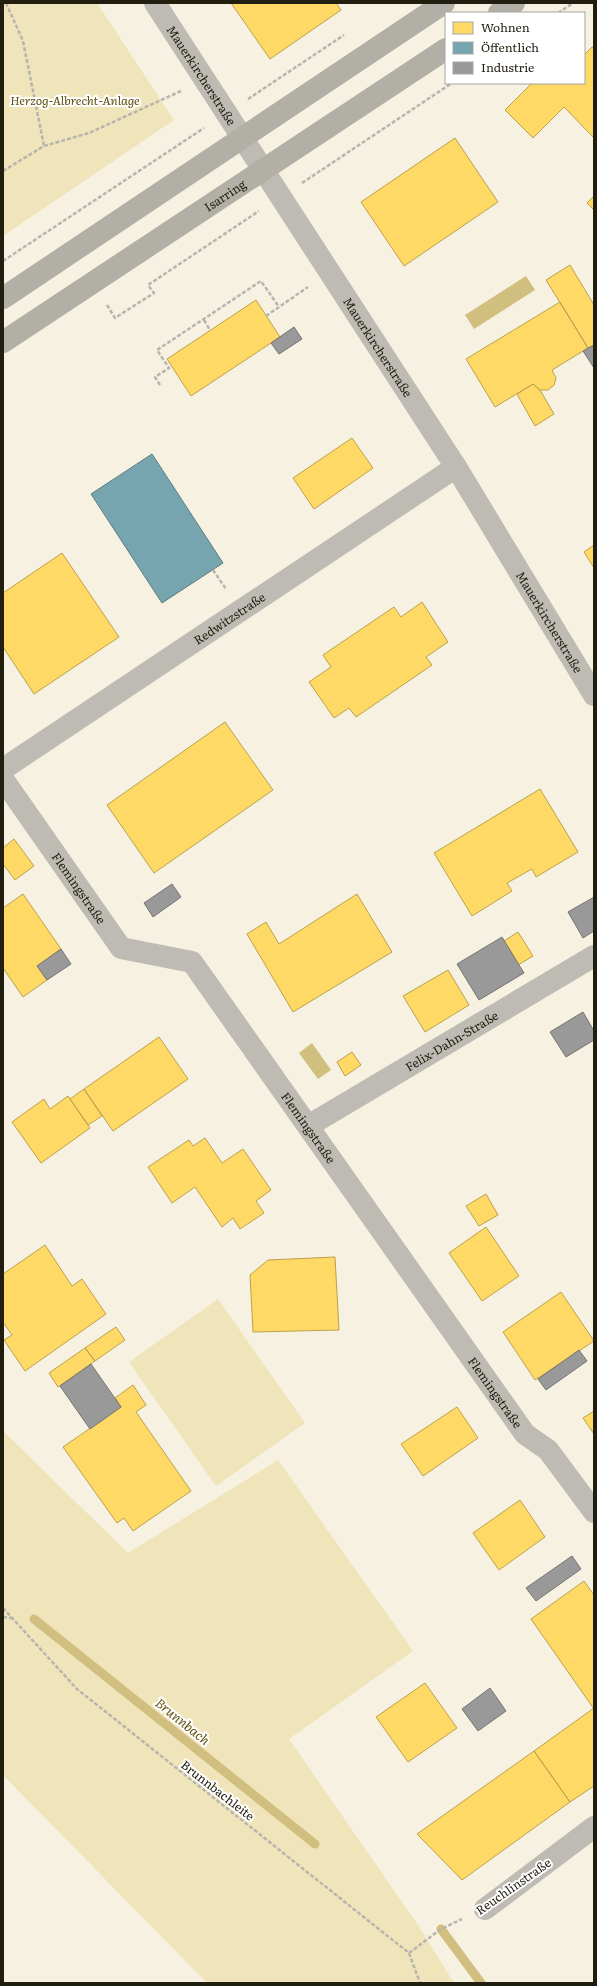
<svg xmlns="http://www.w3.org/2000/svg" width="597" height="1986" viewBox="0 0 597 1986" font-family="Literata,serif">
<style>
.green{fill:#f0e4bb}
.water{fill:#d0bf7f}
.homes{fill:#ffd966;stroke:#bca14c}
.public{fill:#76a5af;stroke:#5c7c7f}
.industry{fill:#999;stroke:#757470}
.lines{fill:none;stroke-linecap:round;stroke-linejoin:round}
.stream{stroke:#d0bf7f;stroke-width:9}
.path{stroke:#b7b5ad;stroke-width:2.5;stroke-dasharray:4 2;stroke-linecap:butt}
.minor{stroke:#bebbb4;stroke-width:22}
.trunk{stroke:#b2b0a6;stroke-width:22}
.labels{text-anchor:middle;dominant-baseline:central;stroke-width:4;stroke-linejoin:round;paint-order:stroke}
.street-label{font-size:12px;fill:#211e10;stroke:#fff}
.park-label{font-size:12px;font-style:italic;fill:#625212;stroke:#fff}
.water-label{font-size:13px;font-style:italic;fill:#645414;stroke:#fff}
</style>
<rect width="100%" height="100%" fill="#f6f1e0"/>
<path class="green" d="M3 3H97L174 120 3 236Z
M218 1299 305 1423 216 1486 129 1362Z
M3 1431 128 1553 278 1460 413 1651 289 1739 420 1928 454 1983H207L3 1775Z"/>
<path class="water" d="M526 276 535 290 474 329 465 315Z
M312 1043 331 1070 318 1079 299 1053Z"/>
<path class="homes" d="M231 3H336L341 10 270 59Z
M592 47 594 48V138L564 107 533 138 505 110 532 83H584V55Z
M455 138 498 202 404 266 361 202Z
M594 196V210L587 203Z
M570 265 594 305V345L588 348 546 280Z
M256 300 280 337 191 396 167 359Z
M560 302 588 348 552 370 556 378 554 385 548 390H540L533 384 495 407 466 359Z
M533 384 540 390 554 414 535 426 517 394Z
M352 438 373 468 314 509 293 478Z
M594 545V568L584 552Z
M62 553 119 637 34 694 3 647V593Z
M422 602 448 642 426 657 432 665 356 717 349 708 334 718 309 682 331 667 323 655 394 607 401 617Z
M225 722 273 790 154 873 107 805Z
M540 789 578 852 536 877 532 869 507 883 512 891 472 916 434 853Z
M14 839 34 866 15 880 3 864V848Z
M23 894 61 949 37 966 47 980 23 997 3 968V908Z
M357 894 392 952 293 1012 247 934 266 922 279 944Z
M518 932 533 956 518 965 504 941Z
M448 970 469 1005 425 1032 403 996Z
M159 1037 188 1079 113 1131 84 1089Z
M352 1052 361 1065 345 1076 337 1062Z
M84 1089 102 1116 88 1125 70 1099Z
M68 1096 90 1128 41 1163 12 1122 44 1099 50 1109Z
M205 1138 222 1163 243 1149 271 1190 256 1201 264 1213 240 1229 233 1218 222 1227 195 1187 172 1203 148 1167 189 1140 193 1146Z
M486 1194 498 1215 479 1226 466 1206Z
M486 1227 519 1276 482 1301 449 1253Z
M45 1245 72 1286 82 1279 106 1314 25 1371 4 1340 12 1335 3 1322V1274Z
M335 1257 339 1330 253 1332 250 1275 268 1260Z
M561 1292 594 1341 535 1380 503 1332Z
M116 1327 125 1340 95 1361 85 1348Z
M85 1348 95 1361 58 1387 49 1373Z
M133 1385 146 1405 136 1412 191 1491 133 1531 124 1518 117 1523 63 1447 121 1407 115 1398Z
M457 1407 478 1438 423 1476 401 1444Z
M594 1411V1434L583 1418Z
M520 1500 545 1537 499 1570 473 1533Z
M584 1581 594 1595V1709L531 1619Z
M425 1683 457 1728 408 1762 376 1717Z
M594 1708V1786L570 1802 534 1751Z
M534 1751 570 1802 462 1880 417 1834Z"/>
<path class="public" d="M152 454 223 563 162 603 91 494Z"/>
<path class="industry" d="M294 327 302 339 279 354 271 343Z
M594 345V368L583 351Z
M172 884 181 897 153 917 144 903Z
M594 897V931L583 938 568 912Z
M502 937 524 973 479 1000 457 964Z
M61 949 71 964 47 980 37 966Z
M583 1012 594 1031V1040L566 1057 550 1032Z
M579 1350 587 1361 546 1390 538 1379Z
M91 1364 121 1407 90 1429 60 1386Z
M572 1556 581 1569 536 1601 526 1588Z
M490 1688 506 1711 478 1731 462 1709Z"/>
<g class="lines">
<path class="stream" d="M34 1619 315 1844
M441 1929 481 1983"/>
<path class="path" d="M6 3 23 41 44 146
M558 13 573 3
M248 99 344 35
M3 171 44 146 89 133 181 91
M302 183 452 83
M3 261 204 128
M107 305 115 318 154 293 148 285 259 211
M266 316 308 287
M204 320 210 330
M160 385 155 377 169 368 157 350 261 281 279 307
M213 570 226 589
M3 1608 77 1689 409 1953 420 1983
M3 1617 12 1618
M409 1953 441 1929 462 1919"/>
<g class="minor">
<path id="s1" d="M155 3 456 467 594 695"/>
<path id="s2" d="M3 769 456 467"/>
<path id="s3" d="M3 779 121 948 192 962 525 1434 548 1450 594 1512"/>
<path id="s4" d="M308 1126 594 956"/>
<path d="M485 1909 594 1827"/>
</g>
<g class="trunk">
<path d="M499 13 514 3"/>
<path d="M3 298 444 3"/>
<path id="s5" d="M3 342 446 49"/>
</g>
</g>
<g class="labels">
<g class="street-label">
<text stroke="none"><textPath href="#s1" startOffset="86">Mauerkircherstraße</textPath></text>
<text stroke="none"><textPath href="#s5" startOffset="266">Isarring</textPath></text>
<text stroke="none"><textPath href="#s1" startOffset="410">Mauerkircherstraße</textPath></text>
<text stroke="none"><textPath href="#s2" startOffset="272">Redwitzstraße</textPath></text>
<text stroke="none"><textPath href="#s1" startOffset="734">Mauerkircherstraße</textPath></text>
<text stroke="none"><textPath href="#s3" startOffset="133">Flemingstraße</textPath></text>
<text stroke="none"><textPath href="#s4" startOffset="167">Felix-Dahn-Straße</textPath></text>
<text stroke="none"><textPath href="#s3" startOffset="481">Flemingstraße</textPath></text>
<text stroke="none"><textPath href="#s3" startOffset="805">Flemingstraße</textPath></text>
<text transform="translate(218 1790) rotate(38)">Brunnbachleite</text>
<text transform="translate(513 1886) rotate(-35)">Reuchlinstraße</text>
</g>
<g class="park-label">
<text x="75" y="100">Herzog-Albrecht-Anlage</text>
</g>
<g class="water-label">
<text transform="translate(183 1721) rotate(39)">Brunnbach</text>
</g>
</g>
<rect width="597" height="1986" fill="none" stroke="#211e10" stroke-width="8"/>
<rect x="445" y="12" width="140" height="72" fill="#ffffff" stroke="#a6a59f"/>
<rect x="453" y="22" width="20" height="12" fill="#ffd966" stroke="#a6a59f"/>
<text x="481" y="32" font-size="12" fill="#211e10">Wohnen</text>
<rect x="453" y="42" width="20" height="12" fill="#76a5af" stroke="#a6a59f"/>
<text x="481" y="52" font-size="12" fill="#211e10">Öffentlich</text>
<rect x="453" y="62" width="20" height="12" fill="#999999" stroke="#a6a59f"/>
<text x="481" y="72" font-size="12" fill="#211e10">Industrie</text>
</svg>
